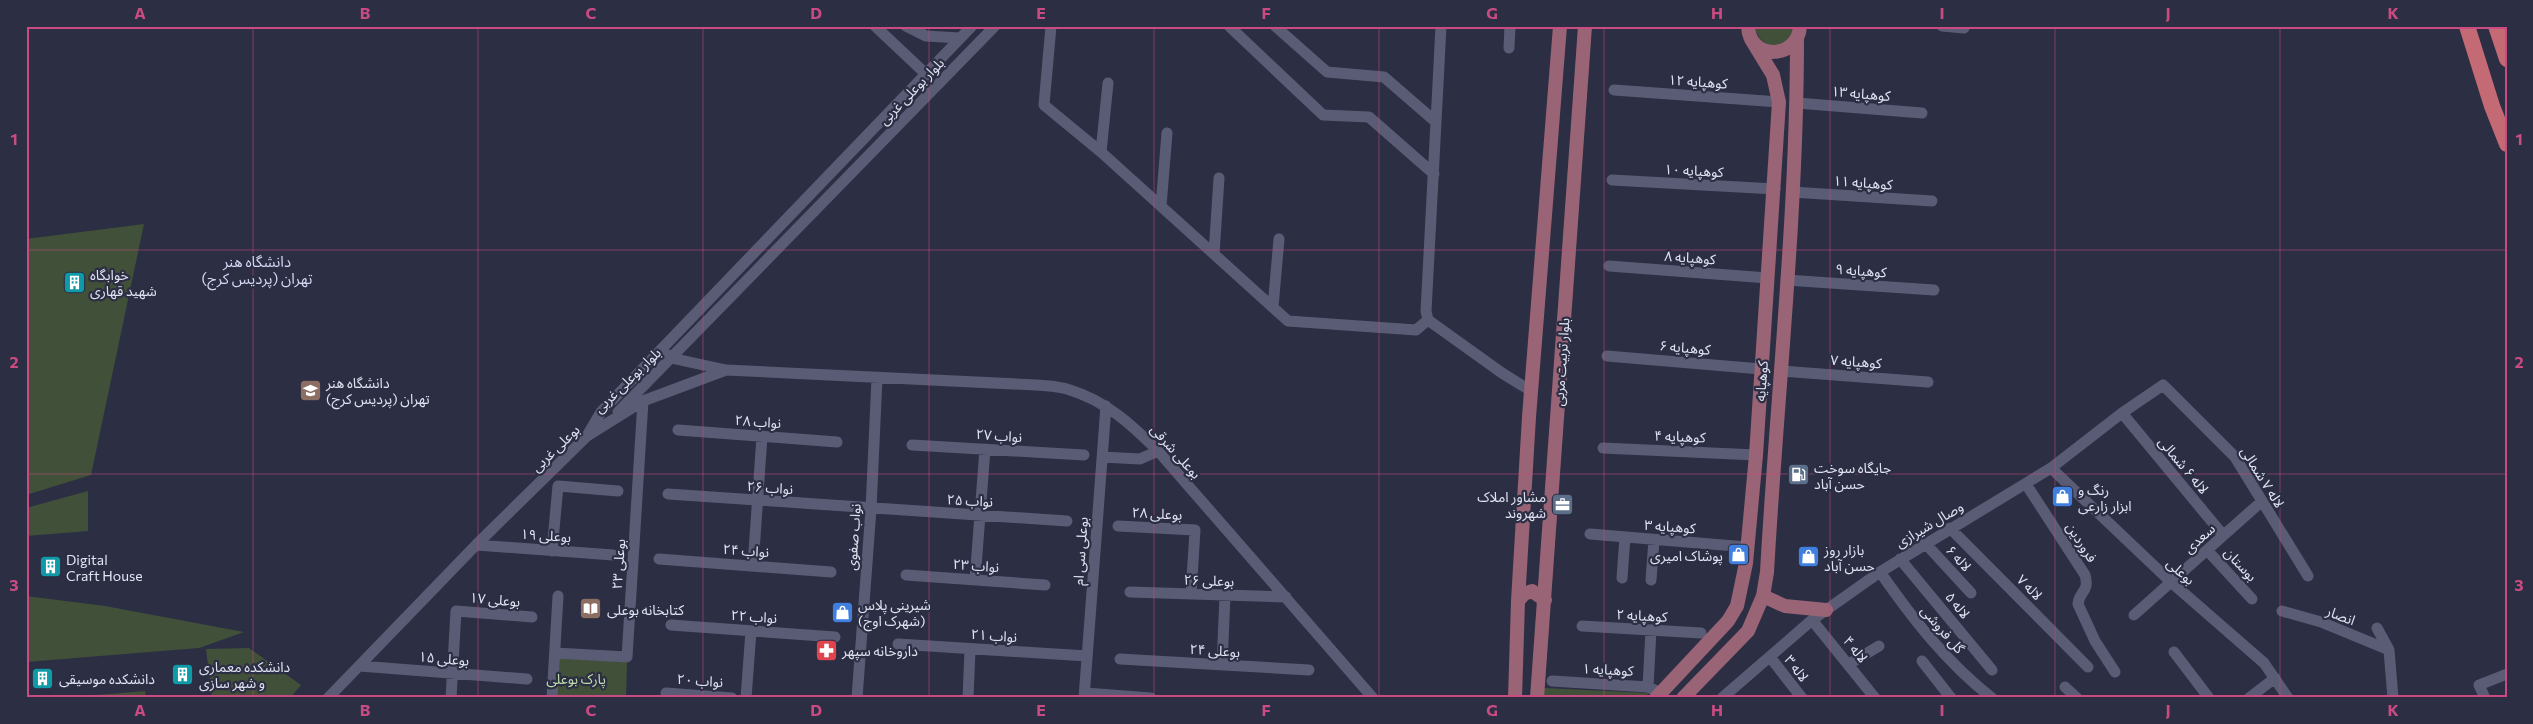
<svg xmlns="http://www.w3.org/2000/svg" width="2533" height="724" viewBox="0 0 2533 724" font-family="Commissioner,'Noto Sans Arabic',sans-serif">
<style>
.green{fill:#415038}
.lines{fill:none;stroke-linecap:round;stroke-linejoin:round}
.minor{stroke:#5a5c75;stroke-width:11}
.major{stroke:#996475;stroke-width:14}
.highway{stroke:#c36a75;stroke-width:16}
.grid{fill:none;stroke:#ca4b81;stroke-width:1;stroke-opacity:0.55}
.labels{text-anchor:middle;dominant-baseline:central;stroke-width:4.5;stroke-linejoin:round;paint-order:stroke}
.street-label{font-size:14px;fill:#e1e3f2;stroke:#2c2e44}
.poi-label{font-size:14px;fill:#e1e3f2;stroke:#2c2e44;text-anchor:start}
.park-label{font-size:14px;fill:#bfdeab;stroke:#2c2e44}
.neighbourhood-label{font-size:15px;fill:#d3d7f3;stroke:#2c2e44}
.neatline{fill:none;stroke:#ca4b81;stroke-width:2}
.grid-label{font-size:16px;text-anchor:middle;font-weight:bold;fill:#ca4b81}
</style>
<rect width="100%" height="100%" fill="#2c2e44"/>
<path class="green" d="M1754 26H1794C1787 52 1762 53 1754 26Z
M144 224 91 475 26 495V239Z
M88 491V531L26 536V508Z
M26 596 105 606 244 632 199 648 26 662Z
M249 648 301 685 290 698H212L206 649Z
M558 658 627 662 626 698H555Z
M1544 688 1649 693 1644 698H1544Z
M145 691 146 698H73V697Z"/>
<g class="lines">
<path class="minor" d="M875 26 927 75
M906 26 926 36 960 38
M1051 26 1044 105 1101 152 1288 321 1416 330 1428 320
M1229 26 1323 115 1369 117 1434 174
M1275 26 1327 72 1384 77 1436 122 1426 311 1428 320 1502 373 1531 391
M1942 26 1964 28
M1509 48 1510 26
M1614 90 1779 102
M1797 103 1922 113
M1436 122 1441 26
M1101 152 1108 83
M1612 180 1775 189
M1792 192 1932 201
M1161 206 1167 133
M1214 254 1219 178
M1609 266 1768 278
M1786 280 1934 290
M1273 307 1279 239
M668 355 671 358 726 370
M1607 356 1761 369
M1781 371 1928 382
M618 412 995 26
M2122 413 2223 535
M678 430 837 442
M588 434 601 412 972 26
M912 445 1084 455
M1603 448 1756 455
M1102 457 1140 459 1158 451
M2051 468 2171 582 2264 663 2288 698
M2026 484 2085 575C2090 592 2079 591 2078 604L2095 641 2115 672
M668 494 1067 521
M1118 526 1195 530 1191 594
M1950 528 2088 667
M1590 534 1747 547
M1925 543 1971 593
M476 545 613 555
M2207 550 2252 599
M552 551 558 486 618 491
M659 559 831 572
M1900 559 1992 670
M753 566 762 436
M1880 572C1913 619 1946 662 1992 698
M906 575 1045 585
M1622 578 1625 537
M975 580 985 449
M1651 580 1654 540
M1130 592 1286 597
M2282 611 2321 622 2389 650
M2134 615 2261 502
M1812 620 1875 698
M671 625 835 637
M1582 626 1701 633
M2377 628 2389 650 2393 698
M898 644 1087 656
M2174 652 2209 698
M555 653 627 657 643 401
M1770 657 1802 698
M1120 659 1309 670
M1922 661 1951 698
M1849 664 1879 646
M1222 665 1225 596
M360 666 527 679
M1552 681 1648 687 1661 693
M1648 687 1651 630
M2065 687 2077 698
M666 693 732 698
M1085 693 1151 698
M328 698 476 545 587 436 643 401 726 370 1036 385C1047 386 1060 386 1070 390 1106 401 1132 425 1158 451L1373 698
M451 698 456 611 532 617
M552 698 558 596
M746 698 751 631
M857 698 871 509 877 378
M968 698 970 649
M1084 698 1106 406
M1722 698 1812 620 1880 572 2051 468 2122 413 2163 385 2235 457 2308 576
M2249 698 2275 678
M2485 698 2479 685 2507 674"/>
<path class="major" d="M1748 26C1749 61 1798 60 1800 26
M1763 596 1785 606 1826 610
M1518 601 1524 594 1532 591 1545 600
M1515 698 1518 601 1529 417 1560 26
M1537 698 1585 26
M1656 698 1728 621 1737 606 1746 563 1756 455 1779 102 1773 75 1751 39
M1683 698 1748 631 1763 596 1767 572C1777 395 1797 217 1797 39"/>
<path class="highway" d="M2467 26 2492 106 2507 144
M2496 26 2507 59"/>
</g>
<path class="grid" d="M253 26V698M478 26V698M703 26V698M929 26V698M1154 26V698M1379 26V698M1604 26V698M1830 26V698M2055 26V698M2280 26V698M26 250H2507M26 474H2507"/>
<defs>
<symbol id="building-square" viewBox="-11 -11 22 22"><rect x="-9" y="-9" width="18" height="18" rx="4" fill="#0f9aa8" stroke="#2c2e44"/><path d="M-4-6H4V6H1V3H-1V6H-4ZM-2.5-4.3h1.7v1.8h-1.7ZM.8-4.3h1.7v1.8H.8ZM-2.5-1h1.7V.8h-1.7ZM.8-1h1.7V.8H.8Z" fill="#fff"/></symbol>
<symbol id="university-square" viewBox="-11 -11 22 22"><rect x="-9" y="-9" width="18" height="18" rx="4" fill="#8d6e63" stroke="#2c2e44"/><path d="M0-5L7-2L0 1L-7-2ZM-4 1L0 2.5L4 1V4Q0 6-4 4Z" fill="#fff"/></symbol>
<symbol id="fuel-square" viewBox="-11 -11 22 22"><rect x="-9" y="-9" width="18" height="18" rx="4" fill="#5c6f8a" stroke="#2c2e44"/><path d="M-5.5-6h7V0h2V4h1.3V-2.5L3-4.5l.8-.8L6-3V5H2.5V1h-1V6h-7ZM-4.2-4.7v3.2H.2V-4.7Z" fill="#fff"/></symbol>
<symbol id="shop-square" viewBox="-11 -11 22 22"><rect x="-9" y="-9" width="18" height="18" rx="4" fill="#3f7fe0" stroke="#2c2e44"/><path d="M-5-2.5h2.3a2.7 3.5 0 0 1 5.4 0H5L5.5 6h-11ZM-1.5-2.5h3a1.5 2.3 0 0 0-3 0Z" fill="#fff"/></symbol>
<symbol id="office-square" viewBox="-11 -11 22 22"><rect x="-9" y="-9" width="18" height="18" rx="4" fill="#5c6f8a" stroke="#2c2e44"/><path d="M-6-3h4V-5.5h4V-3h4V5H-6ZM-1-4.5V-3h2v-1.5ZM-6 0V1H6V0Z" fill="#fff"/></symbol>
<symbol id="library-square" viewBox="-11 -11 22 22"><rect x="-9" y="-9" width="18" height="18" rx="4" fill="#8d6e63" stroke="#2c2e44"/><path d="M-6-4Q-3-5.5-.7-3.5V5Q-3 3-6 4ZM6-4Q3-5.5 .7-3.5V5Q3 3 6 4Z" fill="#fff"/></symbol>
<symbol id="pharmacy-square" viewBox="-11 -11 22 22"><rect x="-9" y="-9" width="18" height="18" rx="4" fill="#e0444e" stroke="#2c2e44"/><path d="M-2-6h4v4h4v4h-4v4h-4v-4h-4v-4h4Z" fill="#fff"/></symbol>
</defs>
<g fill-rule="evenodd">
<use href="#building-square" x="62" y="270" width="25" height="25"/>
<use href="#university-square" x="298" y="378" width="25" height="25"/>
<use href="#fuel-square" x="1786" y="462" width="25" height="25"/>
<use href="#shop-square" x="2050" y="484" width="25" height="25"/>
<use href="#office-square" x="1550" y="492" width="25" height="25"/>
<use href="#shop-square" x="1726" y="542" width="25" height="25"/>
<use href="#shop-square" x="1796" y="544" width="25" height="25"/>
<use href="#building-square" x="38" y="554" width="25" height="25"/>
<use href="#library-square" x="578" y="596" width="25" height="25"/>
<use href="#shop-square" x="830" y="600" width="25" height="25"/>
<use href="#pharmacy-square" x="814" y="638" width="25" height="25"/>
<use href="#building-square" x="170" y="662" width="25" height="25"/>
<use href="#building-square" x="30" y="666" width="25" height="25"/>
</g>
<g class="labels">
<g class="street-label">
<text transform="translate(1698 81) rotate(4)">کوهپایه ۱۲</text>
<text transform="translate(911 91) rotate(-46)">بلوار بوعلی غربی</text>
<text transform="translate(1861 93) rotate(5)">کوهپایه ۱۳</text>
<text transform="translate(1694 170) rotate(3)">کوهپایه ۱۰</text>
<text transform="translate(1863 182) rotate(4)">کوهپایه ۱۱</text>
<text transform="translate(1690 257) rotate(4)">کوهپایه ۸</text>
<text transform="translate(1861 270) rotate(4)">کوهپایه ۹</text>
<text transform="translate(1685 347) rotate(5)">کوهپایه ۶</text>
<text transform="translate(1856 361) rotate(4)">کوهپایه ۷</text>
<text transform="translate(1561 362) rotate(-86)">بلوار تربیت مربی</text>
<text transform="translate(627 380) rotate(-44)">بلوار بوعلی غربی</text>
<text transform="translate(1761 381) rotate(-86)">کوهپایه</text>
<text transform="translate(758 421) rotate(4)">نواب ۲۸</text>
<text transform="translate(999 435) rotate(4)">نواب ۲۷</text>
<text transform="translate(1680 436) rotate(2)">کوهپایه ۴</text>
<text transform="translate(555 448) rotate(-44)">بوعلی غربی</text>
<text transform="translate(1176 451) rotate(48)">بوعلی شرقی</text>
<text transform="translate(2184 465) rotate(50)">لاله ۶ شمالی</text>
<text transform="translate(2263 477) rotate(58)">لاله ۷ شمالی</text>
<text transform="translate(770 487) rotate(4)">نواب ۲۶</text>
<text transform="translate(970 500) rotate(3)">نواب ۲۵</text>
<text transform="translate(1157 513) rotate(3)">بوعلی ۲۸</text>
<text transform="translate(1929 524) rotate(-31)">وصال شیرازی</text>
<text transform="translate(1670 526) rotate(4)">کوهپایه ۳</text>
<text transform="translate(546 535) rotate(4)">بوعلی ۱۹</text>
<text transform="translate(853 537) rotate(-86)">نواب صفوی</text>
<text transform="translate(2199 538) rotate(-42)">سعدی</text>
<text transform="translate(2082 542) rotate(57)">فروردین</text>
<text transform="translate(746 550) rotate(4)">نواب ۲۴</text>
<text transform="translate(1080 551) rotate(-86)">بوعلی سی ام</text>
<text transform="translate(1959 558) rotate(47)">لاله ۶</text>
<text transform="translate(618 564) rotate(-86)">بوعلی ۲۳</text>
<text transform="translate(2241 564) rotate(47)">بوستان</text>
<text transform="translate(976 565) rotate(4)">نواب ۲۳</text>
<text transform="translate(2181 571) rotate(42)">بوعلی</text>
<text transform="translate(1209 580) rotate(2)">بوعلی ۲۶</text>
<text transform="translate(2030 587) rotate(45)">لاله ۷</text>
<text transform="translate(495 599) rotate(5)">بوعلی ۱۷</text>
<text transform="translate(1958 605) rotate(50)">لاله ۵</text>
<text transform="translate(1642 615) rotate(3)">کوهپایه ۲</text>
<text transform="translate(2341 615) rotate(21)">انصار</text>
<text transform="translate(754 616) rotate(4)">نواب ۲۲</text>
<text transform="translate(1943 629) rotate(49)">گل فروشی</text>
<text transform="translate(994 635) rotate(4)">نواب ۲۱</text>
<text transform="translate(1856 649) rotate(51)">لاله ۴</text>
<text transform="translate(1215 650) rotate(4)">بوعلی ۲۴</text>
<text transform="translate(444 658) rotate(5)">بوعلی ۱۵</text>
<text transform="translate(1797 668) rotate(52)">لاله ۳</text>
<text transform="translate(1608 669) rotate(3)">کوهپایه ۱</text>
<text transform="translate(700 680) rotate(4)">نواب ۲۰</text>
</g>
<g class="poi-label">
<text x="90" y="274">خوابگاه<tspan x="90" dy="16">شهید قهاری</tspan></text>
<text x="326" y="382">دانشگاه هنر<tspan x="326" dy="16">تهران (پردیس کرج)</tspan></text>
<text x="1814" y="467">جایگاه سوخت<tspan x="1814" dy="16">حسن آباد</tspan></text>
<text x="2078" y="489">رنگ و<tspan x="2078" dy="16">ابزار زارعی</tspan></text>
<text x="1546" y="496" text-anchor="end">مشاور املاک<tspan x="1546" dy="16">شهروند</tspan></text>
<text x="1824" y="549">بازار روز<tspan x="1824" dy="16">حسن آباد</tspan></text>
<text x="1723" y="555" text-anchor="end">پوشاک امیری</text>
<text x="66" y="559">Digital<tspan x="66" dy="16">Craft House</tspan></text>
<text x="858" y="604">شیرینی پلاس<tspan x="858" dy="16">(شهرک اوج)</tspan></text>
<text x="607" y="609">کتابخانه بوعلی</text>
<text x="842" y="650">داروخانه سپهر</text>
<text x="199" y="666">دانشکده معماری<tspan x="199" dy="16">و شهر سازی</tspan></text>
<text x="59" y="678">دانشکده موسیقی</text>
</g>
<g class="park-label">
<text x="576" y="678">پارک بوعلی</text>
</g>
<g class="neighbourhood-label">
<text x="257" y="261">دانشگاه هنر<tspan x="257" dy="17">تهران (پردیس کرج)</tspan></text>
</g>
</g>
<rect width="2533" height="724" fill="none" stroke="#2c2e44" stroke-width="55"/>
<rect x="28" y="28" width="2478" height="668" class="neatline"/>
<g class="grid-label">
<text x="140" y="19">A</text>
<text x="365" y="19">B</text>
<text x="591" y="19">C</text>
<text x="816" y="19">D</text>
<text x="1041" y="19">E</text>
<text x="1266" y="19">F</text>
<text x="1492" y="19">G</text>
<text x="1717" y="19">H</text>
<text x="1942" y="19">I</text>
<text x="2168" y="19">J</text>
<text x="2393" y="19">K</text>
<text x="14" y="145">1</text>
<text x="2519" y="145">1</text>
<text x="14" y="368">2</text>
<text x="2519" y="368">2</text>
<text x="14" y="591">3</text>
<text x="2519" y="591">3</text>
<text x="140" y="716">A</text>
<text x="365" y="716">B</text>
<text x="591" y="716">C</text>
<text x="816" y="716">D</text>
<text x="1041" y="716">E</text>
<text x="1266" y="716">F</text>
<text x="1492" y="716">G</text>
<text x="1717" y="716">H</text>
<text x="1942" y="716">I</text>
<text x="2168" y="716">J</text>
<text x="2393" y="716">K</text>
</g>
</svg>
